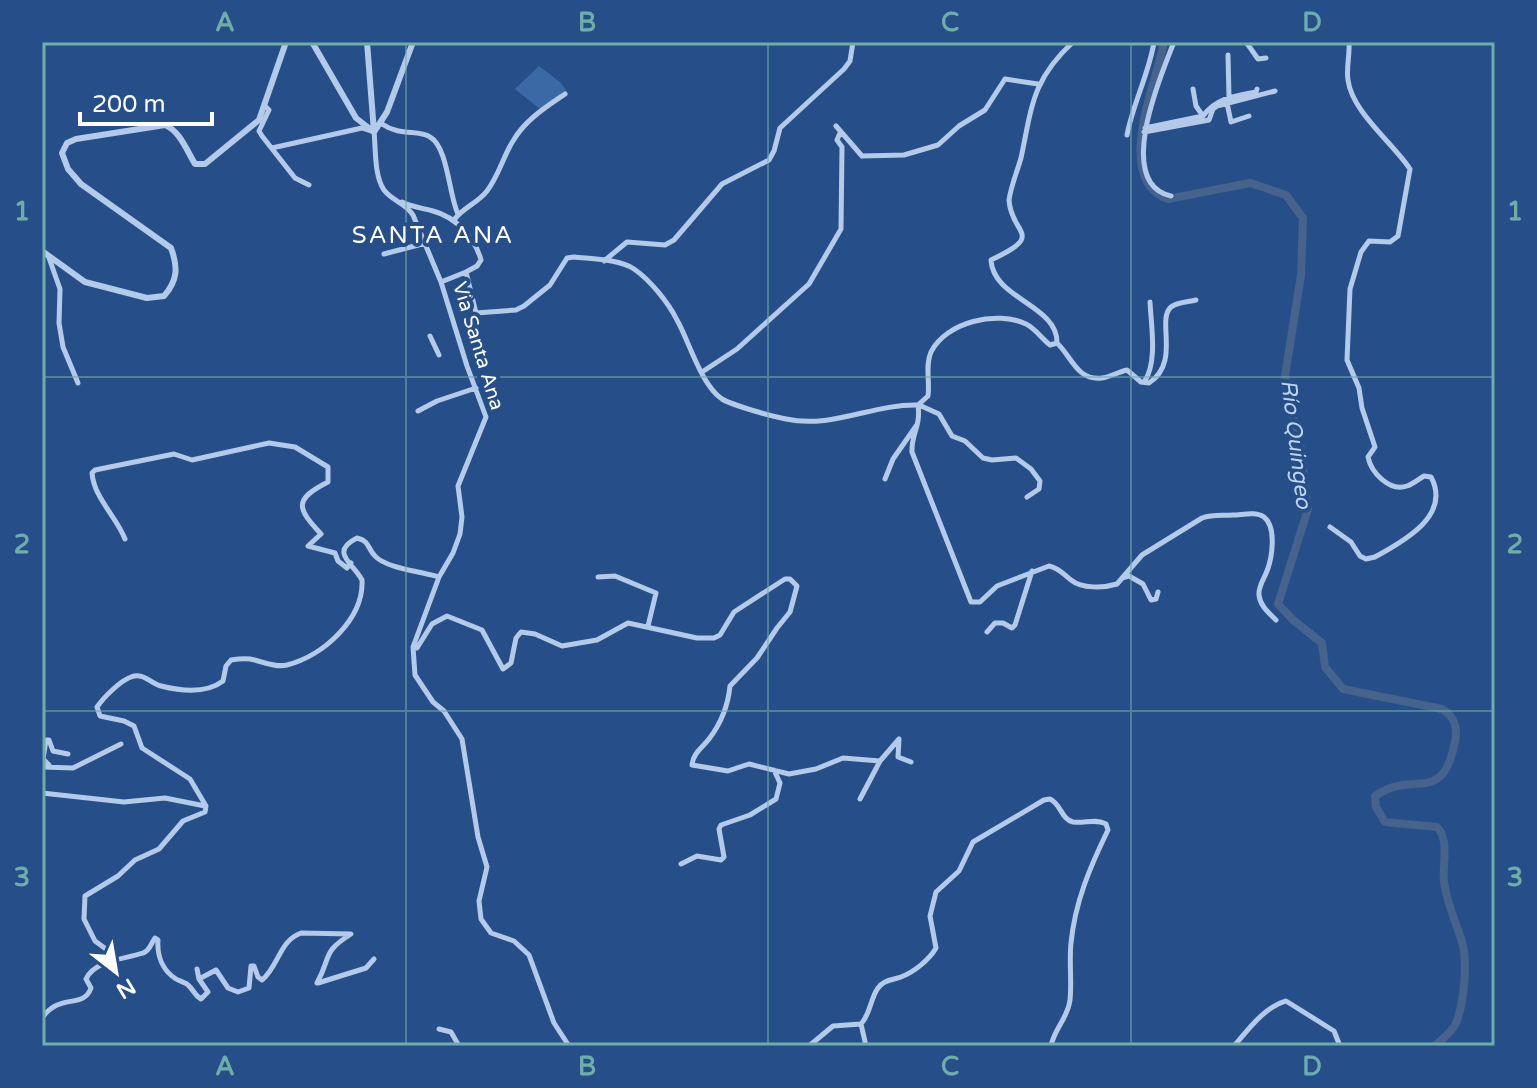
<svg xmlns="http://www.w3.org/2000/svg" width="1537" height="1088" viewBox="0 0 1537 1088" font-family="'Varela Round',sans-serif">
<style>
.green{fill:#3a69a5}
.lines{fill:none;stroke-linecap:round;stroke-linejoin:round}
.river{stroke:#45638c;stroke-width:8}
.minor{stroke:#b3cae9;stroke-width:5}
.tertiary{stroke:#b3cae9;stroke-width:6}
.grid{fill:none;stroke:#6fada8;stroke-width:2;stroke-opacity:0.55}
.labels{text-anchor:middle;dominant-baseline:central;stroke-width:8;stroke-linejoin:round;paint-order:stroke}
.street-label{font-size:20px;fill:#fff;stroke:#264f89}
.water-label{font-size:22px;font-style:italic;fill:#bed4f0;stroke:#264f89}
.quarter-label{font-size:24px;letter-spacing:2px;fill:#fff;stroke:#264f89}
.neatline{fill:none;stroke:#6fada8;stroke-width:3}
.grid-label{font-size:26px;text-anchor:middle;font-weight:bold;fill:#6fada8}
</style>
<rect width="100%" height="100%" fill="#264f89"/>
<path class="green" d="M539 66 560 82 566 90 541 110 515 89Z"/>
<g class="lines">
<path class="river" d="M1164 42C1158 79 1112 179 1168 199L1250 183 1286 195 1303 218 1301 275 1285 376 1295 429 1300 444 1308 509 1278 604 1293 620 1322 643 1325 667 1343 689 1442 709C1455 717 1458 727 1455 741 1443 807 1413 769 1375 796L1376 807 1385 822 1437 827C1450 840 1442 865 1444 882 1447 904 1456 922 1462 942 1468 963 1464 1003 1456 1023 1452 1032 1442 1039 1435 1046"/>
<path class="minor" d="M1246 42 1258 59 1266 58
M1228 55 1229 97
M1193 89 1196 106 1203 116
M1227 103 1231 122 1249 116
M265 106 269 110 259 131 262 136 295 178 309 185
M382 124C401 137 418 129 430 137 448 147 449 196 458 214
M836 126 862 156 904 155 938 145 959 126 985 110 1005 79 1038 84
M1145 128 1203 116C1216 98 1235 96 1256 92L1257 89
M1144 132 1209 120 1213 109 1217 106 1275 91
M1127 135C1133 103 1149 74 1154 42
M272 148 362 128 374 132C376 150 374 175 384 190 392 201 406 203 413 215L441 282 467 366 486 417 458 486 462 517 460 534 453 553 439 577 413 647 415 675 433 702 444 711 462 739 478 837 487 867 479 901 481 919 491 933 514 941 529 955 554 1023 569 1046
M1171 196C1114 183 1161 75 1174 42
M402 202C412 207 422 208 433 211 456 217 475 238 481 260L477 266 466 272 476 313 516 310 524 306 550 285 567 258 574 257C591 259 619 259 634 269 650 280 668 302 677 320 689 341 701 385 722 399 732 405 773 417 786 419 832 429 872 404 918 405L928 396C930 382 925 365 931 352 946 322 997 310 1026 324 1036 329 1042 339 1050 345L1057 343C1058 305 993 299 991 260 1047 234 1011 235 1009 200 1011 186 1017 172 1021 158 1032 106 1032 80 1073 42
M454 220C462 208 478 203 487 191 499 175 503 157 513 141 525 120 546 107 565 94
M384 254 426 243
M48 255 60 289 59 323 63 347 78 383
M604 261 627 242 665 245 674 240 722 184 769 160 774 151 780 128 844 69 850 61 853 42
M441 282 466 272
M430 336 439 355
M1057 343C1072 357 1077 381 1102 378 1110 377 1118 372 1127 370L1141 382 1149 383C1181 362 1156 320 1171 307 1177 302 1188 302 1196 300
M702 372 737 349 809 284 841 229 842 147 837 140 840 133
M1144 382C1158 363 1151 325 1150 302
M918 405C921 427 911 434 912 452L971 602H980L997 586 1049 566C1059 568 1063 574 1071 580 1082 589 1104 588 1117 584L1142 555 1202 518C1213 514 1222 516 1233 515 1242 515 1256 511 1264 517 1277 527 1272 558 1267 571 1264 579 1258 587 1259 595 1260 606 1269 613 1276 620
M919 405 939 414 952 436 965 441 983 458 992 460 1016 458 1031 469 1040 481 1039 489 1027 497
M418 411 437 401 476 388
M885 479 893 459 916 426
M1330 527 1351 542 1360 556 1366 559 1375 557C1402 542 1452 516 1431 477L1424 476C1419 479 1413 484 1407 486 1389 492 1371 472 1368 457L1375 447 1362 408 1359 388 1347 360 1350 289 1361 252 1369 241 1390 242 1398 236 1410 169C1393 143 1352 112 1348 80 1346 69 1350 54 1349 42
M125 539C116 516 94 498 92 473L95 470 174 454 192 460 269 443 295 447 328 467V482C292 500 298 509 321 534L308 546 335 553 338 561 347 568 351 563
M598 577 615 576 656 593 648 626
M1123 578 1129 576 1143 584 1151 600 1156 599 1158 592
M987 632 995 623H1003L1012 628 1015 625 1032 571
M413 647 417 648 432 624 447 616 482 630 503 669 511 663 516 638 521 632 535 634 562 646 597 640 628 623 697 638H714L720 635 734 612 785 579H790L797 586 790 612 777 628 757 658 730 686C728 706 722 722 709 739 702 748 693 753 692 765L728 771 749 764 789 774 816 769 843 758 880 761 860 799
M880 761 899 739 898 757 911 762
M49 765 43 759 46 740H49L53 751 68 754
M42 767 73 768 121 744
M42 793 124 802 165 798 205 806
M681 864 697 856 721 860 724 857 719 829 721 825 750 815 776 799 780 783 774 770
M111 960 110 952 95 941 84 919 85 896 118 876 135 860 159 849 183 821 205 812 206 806 190 779 142 748 134 726 124 721 100 716 97 707C104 697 120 681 131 677 143 672 150 683 161 686 181 691 206 694 223 681L226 666 231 660C237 659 243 658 250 659 262 661 275 668 287 665 323 656 364 619 362 580 353 563 329 552 357 538 370 541 367 548 375 556 385 568 424 572 439 577
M199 979 216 970 228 988 238 992 249 988 251 966H254L258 977 262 980C279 966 279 941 301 933L351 934C321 953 332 956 317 983
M318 983 366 968 374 959
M42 1018C60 992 83 1010 91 988L86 979C94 960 126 959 143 953 150 951 151 943 155 938L158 940C157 955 162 970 176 979 179 981 185 982 188 985 194 990 194 995 201 999L208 992 199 979 197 969
M861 1024 866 1046
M439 1029 451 1032 459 1046
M809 1046 833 1026 861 1024C871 1013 870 999 878 988 883 980 893 980 901 977 914 972 929 960 936 948L930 916 936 892 959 871 973 842 1044 800 1050 799C1061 804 1061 819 1073 822 1084 824 1095 818 1106 824L1108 830C1090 867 1075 902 1071 943 1069 962 1072 982 1070 1000 1068 1018 1054 1029 1051 1046
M1234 1046C1248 1030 1264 1007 1286 1001L1334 1031 1340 1046"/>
<path class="tertiary" d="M312 42 356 118 374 132
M367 42 374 132
M374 132 387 112 413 42
M42 251 85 282 147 298 164 296C178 280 178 267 171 248L81 184 68 169 62 153 67 143 76 139 165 125C180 131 187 151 195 164H205L259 120 286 42"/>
</g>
<path class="grid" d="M406 42V1046M768 42V1046M1131 42V1046M42 377H1495M42 711H1495"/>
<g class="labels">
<g class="street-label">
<text transform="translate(478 346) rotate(73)">Via Santa Ana</text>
</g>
<g class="water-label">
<text transform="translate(1296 444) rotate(83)">Río Quingeo</text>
</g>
<g class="quarter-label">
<text x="433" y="235">SANTA ANA</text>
</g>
</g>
<rect width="1537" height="1088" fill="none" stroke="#264f89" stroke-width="88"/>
<g transform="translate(116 972) rotate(149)" stroke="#264f89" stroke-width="6" paint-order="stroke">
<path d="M0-6L14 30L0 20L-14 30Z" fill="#ffffff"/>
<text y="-12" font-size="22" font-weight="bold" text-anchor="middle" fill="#ffffff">N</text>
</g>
<path d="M80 112v12h132v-12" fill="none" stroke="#ffffff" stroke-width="4"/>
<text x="92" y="112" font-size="24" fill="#ffffff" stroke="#264f89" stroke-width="6" paint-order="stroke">200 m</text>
<rect x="44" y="44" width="1449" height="1000" class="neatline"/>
<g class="grid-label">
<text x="225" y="31">A</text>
<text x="587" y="31">B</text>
<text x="950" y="31">C</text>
<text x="1312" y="31">D</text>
<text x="22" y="220">1</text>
<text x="1515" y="220">1</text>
<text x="22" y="553">2</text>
<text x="1515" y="553">2</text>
<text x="22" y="886">3</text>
<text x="1515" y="886">3</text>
<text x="225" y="1075">A</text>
<text x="587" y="1075">B</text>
<text x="950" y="1075">C</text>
<text x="1312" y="1075">D</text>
</g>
</svg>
